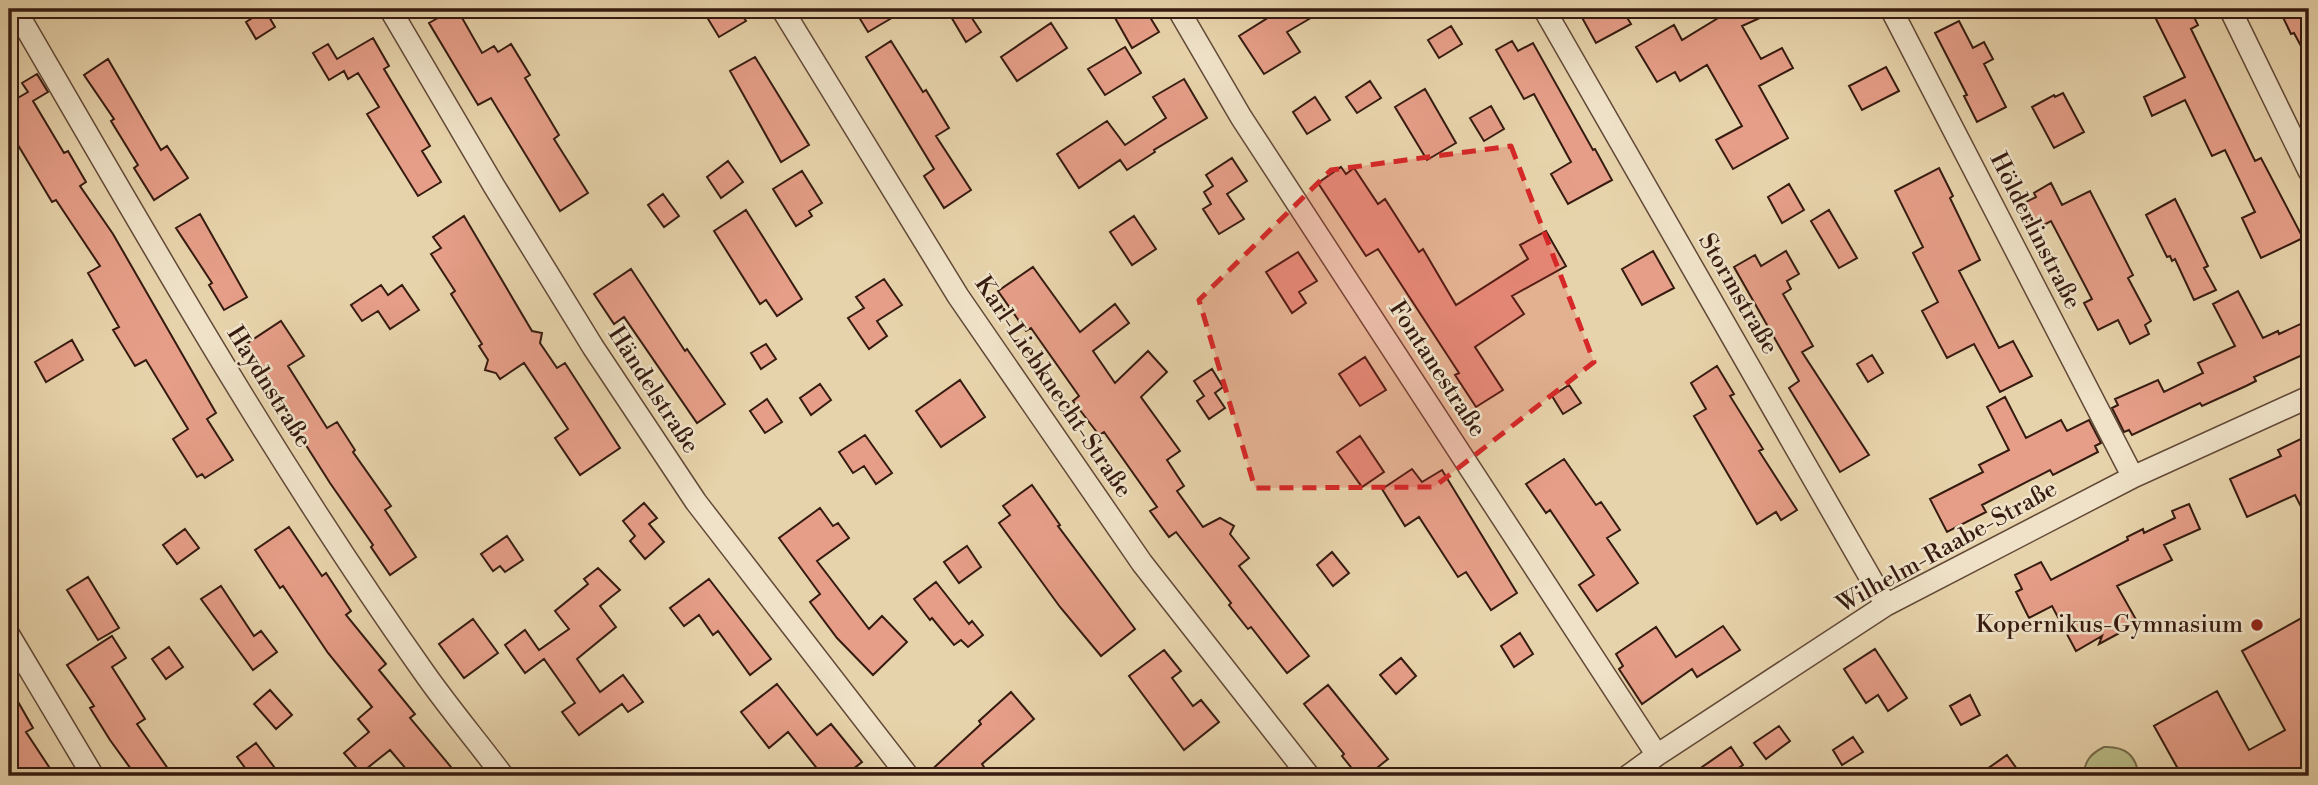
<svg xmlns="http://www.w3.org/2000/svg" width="2318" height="785" viewBox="0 0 2318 785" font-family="'Libre Bodoni',serif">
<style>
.green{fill:#b8bc87;stroke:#776c4c;stroke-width:2}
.building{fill:#e69e88;stroke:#361b10;stroke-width:2}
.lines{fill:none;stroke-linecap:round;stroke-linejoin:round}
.minor-casing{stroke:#624937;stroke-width:24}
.minor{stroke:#efe2c8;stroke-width:21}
.marked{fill:#d62828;fill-opacity:0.2;stroke:#d62828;stroke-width:5;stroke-dasharray:14 9;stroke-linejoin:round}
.poi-dot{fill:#8f2418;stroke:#efe2c8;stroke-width:2.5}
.labels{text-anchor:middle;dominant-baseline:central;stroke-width:5;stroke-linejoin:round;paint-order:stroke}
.street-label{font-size:24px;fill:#361b10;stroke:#efe2c8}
.poi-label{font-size:24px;fill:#361b10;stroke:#efe2c8;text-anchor:end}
</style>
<rect width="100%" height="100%" fill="#e7d3ab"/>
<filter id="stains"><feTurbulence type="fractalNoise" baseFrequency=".00286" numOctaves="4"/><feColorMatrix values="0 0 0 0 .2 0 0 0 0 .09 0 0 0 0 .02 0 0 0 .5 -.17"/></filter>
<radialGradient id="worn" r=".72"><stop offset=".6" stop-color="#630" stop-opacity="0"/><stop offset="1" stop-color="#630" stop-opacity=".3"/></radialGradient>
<path class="green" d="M2104 747C2125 746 2136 755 2139 776H2083C2085 761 2090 754 2104 747Z"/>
<path class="building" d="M454 9H457L482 53 494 46 498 52 511 44 530 75 525 78 559 135 554 139 588 193 560 211 491 98 478 105 429 23Z
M702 9H738L746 21 719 37Z
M854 9H907L868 32Z
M960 9H966L981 32 966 42 950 15Z
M1110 9H1145L1159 32 1132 48Z
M1282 9H1326L1287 32 1300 52 1264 74 1239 36Z
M1590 9H1622L1631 24 1596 43 1580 14Z
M1733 9H1780L1742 26 1761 59 1782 48 1793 68 1759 86 1788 138 1733 169 1716 140 1742 126 1707 65 1680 81 1675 72 1657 82 1636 47 1674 25 1682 40Z
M2151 9H2190L2198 25 2191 29 2255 161 2261 158 2303 238 2261 258 2242 218 2255 212 2225 150 2212 156 2185 100 2152 116 2144 97 2185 77Z
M2279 9H2309V61L2294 33 2291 34Z
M265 10 275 27 256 39 246 22Z
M1959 21 1973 48 1984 42 1993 59 1984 64 2006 107 1977 122 1964 96 1967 95 1935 33Z
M1051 23 1067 48 1017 81 1001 57Z
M1451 26 1462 44 1439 58 1428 40Z
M373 38 389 66 384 69 430 146 422 151 441 182 418 196 367 114 379 107 358 73 348 79 344 71 329 80 313 53 328 44 337 59Z
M891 41 923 92 926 90 949 128 936 136 971 190 944 208 924 176 934 169 866 57Z
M1512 41 1518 51 1533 43 1593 150 1595 149 1612 180 1568 204 1551 174 1571 162 1534 94 1524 99 1496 50Z
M1125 47 1141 73 1105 95 1088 69Z
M755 57 809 145 781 162 730 71Z
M108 59 161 150 167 146 188 178 154 200 134 168 138 165 111 121 114 119 84 75Z
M1886 67 1899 91 1862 110 1849 86Z
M37 74 48 92 33 101 64 153 68 151 86 182 80 186 113 234 216 413 207 419 233 460 205 478 202 474 197 477 173 439 188 429 146 360 135 366 113 330 119 327 88 273 100 266 56 200 52 202 9 130V103L28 92 22 83Z
M1184 79 1207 118 1154 150 1155 152 1127 170 1120 160 1079 188 1057 154 1107 121 1125 145 1166 118 1153 97Z
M1370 81 1381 98 1357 113 1346 97Z
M1425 89 1456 143 1427 160 1395 107Z
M2063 93 2084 132 2054 148 2032 107 2054 95 2055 97Z
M1315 97 1330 120 1307 134 1293 112Z
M1491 106 1504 129 1484 141 1470 118Z
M1232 158 1247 181 1227 194 1244 219 1219 234 1203 209 1211 204 1204 192 1213 186 1206 175Z
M728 161 743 182 721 198 707 177Z
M1341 167 1346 174 1354 168 1378 204 1385 199 1419 252 1423 249 1456 305 1528 259 1520 245 1546 231 1566 266 1512 296 1524 314 1475 347 1503 390 1476 407 1455 375 1459 373 1378 249 1366 256 1318 183Z
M1939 168 1953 196 1950 198 1980 260 1959 271 1999 348 2013 341 2032 376 2000 392 1974 344 1947 358 1922 311 1938 302 1913 253 1923 247 1895 191Z
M802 171 822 203 809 211 812 216 796 226 773 189Z
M2051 183 2062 205 2090 191 2133 275 2128 278 2151 321 2145 325 2149 334 2130 344 2118 320 2098 330 2084 303 2092 299 2051 221 2031 232 2018 206 2036 197 2034 193Z
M1789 184 1804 210 1782 223 1768 197Z
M663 194 679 216 664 227 648 205Z
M2175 199 2208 266 2204 268 2216 290 2194 300 2175 259 2172 261 2170 256 2167 257 2146 215Z
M746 210 802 299 777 316 766 300 760 304 714 231Z
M1829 210 1857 258 1839 268 1811 221Z
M200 214 247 297 224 310 209 285 212 283 176 228Z
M464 216 532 331 542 333 540 343 557 368 565 363 620 448 580 475 555 438 568 429 524 363 500 379 496 373 485 370 488 360 479 346 482 344 451 294 455 291 431 254 441 248 433 237Z
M1134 216 1156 249 1132 265 1110 232Z
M1653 251 1674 288 1642 305 1622 269Z
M1786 251 1799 274 1787 281 1791 289 1783 294 1813 346 1802 352 1869 455 1840 472 1789 388 1799 381 1734 267 1755 255 1761 266Z
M1298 252 1317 281 1299 292 1306 303 1292 313 1266 272Z
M1033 267 1080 332 1115 304 1129 323 1093 351 1115 383 1148 351 1167 372 1141 397 1180 451 1167 460 1184 486 1177 491 1203 527 1220 518 1234 526 1230 534 1249 558 1239 566 1309 656 1287 673 1251 627 1248 629 1229 605 1231 603 1176 532 1169 537 1150 511 1157 507 1104 432 1099 435 1073 401 1079 396 1031 328 1026 331 998 291Z
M631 269 685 351 687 349 725 404 697 423 624 317 614 324 594 294Z
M884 279 902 305 877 321 887 336 869 349 848 318 864 308 856 297Z
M381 285 388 295 402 285 419 310 390 329 378 311 362 321 351 305Z
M2238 291 2263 338 2278 331 2279 334 2309 320V352L2254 377 2256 381 2246 386 2202 406 2200 403 2132 435 2129 430 2124 432 2112 408 2118 405 2115 399 2158 380 2164 392 2203 373 2198 363 2235 346 2213 304Z
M281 321 304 356 288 366 327 428 337 422 355 450 353 452 391 506 385 510 416 557 390 575 371 547 373 545 330 483 243 346Z
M72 340 83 360 46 382 35 362Z
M766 344 776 359 761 369 751 353Z
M1872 355 1883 373 1868 382 1857 364Z
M1365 357 1386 390 1360 406 1339 374Z
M1717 366 1734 394 1730 396 1763 449 1759 451 1797 510 1781 520 1776 512 1757 524 1694 416 1706 409 1691 383Z
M1212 369 1223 387 1215 393 1225 408 1209 419 1197 401 1204 396 1194 381Z
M960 380 985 417 941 447 916 411Z
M820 384 831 400 811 415 800 398Z
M1569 385 1581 403 1563 414 1552 396Z
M2005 397 2026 438 2061 420 2067 431 2089 420 2101 443 2095 446 2098 452 2053 475 2050 470 1982 505 1986 512 1947 532 1930 499 1983 472 1979 465 2009 450 1987 407Z
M767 399 782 422 765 433 750 411Z
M865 435 892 473 876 484 864 466 853 473 839 452Z
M2309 435V522L2295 495 2247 517 2230 479 2281 456 2278 450Z
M1360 436 1384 472 1362 487 1337 452Z
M1564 459 1596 505 1601 502 1620 530 1607 538 1638 583 1597 611 1579 585 1594 575 1550 510 1546 513 1526 484Z
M1412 469 1422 482 1442 470 1517 593 1491 610 1466 572 1458 577 1419 517 1405 526 1382 489Z
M1032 485 1060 525 1058 526 1135 629 1101 656 1060 607 999 523 1010 515 1003 506Z
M644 503 657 518 649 524 664 542 645 559 630 541 635 536 623 521Z
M2189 504 2200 529 2164 545 2172 560 2117 586 2138 623 2099 644 2102 636 2076 651 2052 606 2029 618 2016 592 2022 589 2015 575 2041 562 2051 580 2128 540 2127 537 2143 529 2144 533 2175 518 2172 511Z
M820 508 833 526 838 523 849 538 817 561 869 629 882 616 907 642 873 675 837 638 810 602 820 594 779 538Z
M289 527 322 576 326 573 351 611 346 615 386 664 379 670 415 714 410 718 451 767 439 776H412L390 750 361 773 344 753 369 732 358 719 372 707 328 653 283 586 280 588 255 550Z
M185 529 199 548 177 564 163 545Z
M507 536 523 560 505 572 500 566 493 571 481 554Z
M967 546 981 567 959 583 944 562Z
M1332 552 1349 573 1333 586 1317 565Z
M598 568 620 590 600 606 616 627 577 659 600 692 623 675 643 702 628 712 622 704 579 735 562 712 575 703 544 659 525 673 505 645 525 630 539 650 569 629 555 611 588 584 584 579Z
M88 577 119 628 98 640 67 590Z
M709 579 771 659 750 675 718 631 713 635 699 615 684 626 670 608Z
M936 582 969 624 972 621 983 635 968 647 961 640 954 645 932 618 930 620 914 599Z
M221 586 254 636 261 631 277 652 253 670 201 599Z
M2309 614V776H2182L2154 726 2217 691 2249 750 2285 730 2242 651Z
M473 619 498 653 464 678 439 644Z
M1723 626 1740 650 1697 677 1692 669 1642 704 1619 669 1623 666 1616 654 1656 627 1676 657Z
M1520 633 1533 654 1514 667 1501 646Z
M112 636 126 658 112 667 145 719 137 724 173 776H136L110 740 90 708 94 706 67 665Z
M169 647 183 667 166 679 152 659Z
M1875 649 1907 698 1888 711 1878 695 1866 703 1844 669Z
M1164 650 1181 671 1172 678 1193 706 1201 700 1219 722 1184 750 1129 676Z
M1401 658 1416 676 1396 694 1380 675Z
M777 684 817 735 831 724 862 762 844 776H823L788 732 769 748 741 712Z
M1328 685 1388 759 1367 776H1358L1342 756 1344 754 1304 704Z
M9 686 33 728 26 732 55 776H9Z
M270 690 292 715 276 729 254 704Z
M1011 692 1034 719 982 764 984 767 974 776H925L981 724 979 721Z
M1970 695 1980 715 1961 725 1950 706Z
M1779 726 1790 741 1766 759 1754 743Z
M1853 737 1863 752 1842 765 1833 750Z
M256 743 281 776H251L237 757Z
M1731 747 1743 765 1727 776H1689Z
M2007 755 2022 776H1977Z"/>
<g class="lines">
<defs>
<path id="minor" d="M15 9C145 233 273 459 423 671 448 707 477 741 503 776
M390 9 494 186 593 347 696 502 908 776
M782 9 958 296 1142 563 1309 776
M1178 9 1241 117 1657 755
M1544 9 1886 605
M1891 9 2133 477
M2230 9 2309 171
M9 635 93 776
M1628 776 1657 755 1886 605 2133 477 2309 397"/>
</defs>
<use href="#minor" class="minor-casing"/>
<use href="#minor" class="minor"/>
</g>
<path class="marked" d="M1511 146 1594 362 1434 487 1255 488 1199 300 1331 170Z"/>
<circle class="poi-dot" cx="2257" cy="625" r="7"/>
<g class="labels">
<g class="street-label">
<text transform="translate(2035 231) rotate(63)">Hölderlinstraße</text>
<text transform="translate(1738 294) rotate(60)">Stormstraße</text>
<text transform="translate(1437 369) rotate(57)">Fontanestraße</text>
<text transform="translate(269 387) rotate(58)">Haydnstraße</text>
<text transform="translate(1053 387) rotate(56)">Karl-Liebknecht-Straße</text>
<text transform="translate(653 390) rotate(57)">Händelstraße</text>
<text transform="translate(1947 547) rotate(-29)">Wilhelm-Raabe-Straße</text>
</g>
<g class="poi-label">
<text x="2243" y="625">Kopernikus-Gymnasium</text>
</g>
</g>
<rect width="2318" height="785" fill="none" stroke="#e7d3ab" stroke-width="35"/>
<rect x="10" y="10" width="2297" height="764" fill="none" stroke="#361b10" stroke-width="3.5"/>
<rect x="18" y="18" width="2283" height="750" fill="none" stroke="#361b10" stroke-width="2"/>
<rect width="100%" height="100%" filter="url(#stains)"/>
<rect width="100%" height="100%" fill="url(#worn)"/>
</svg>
